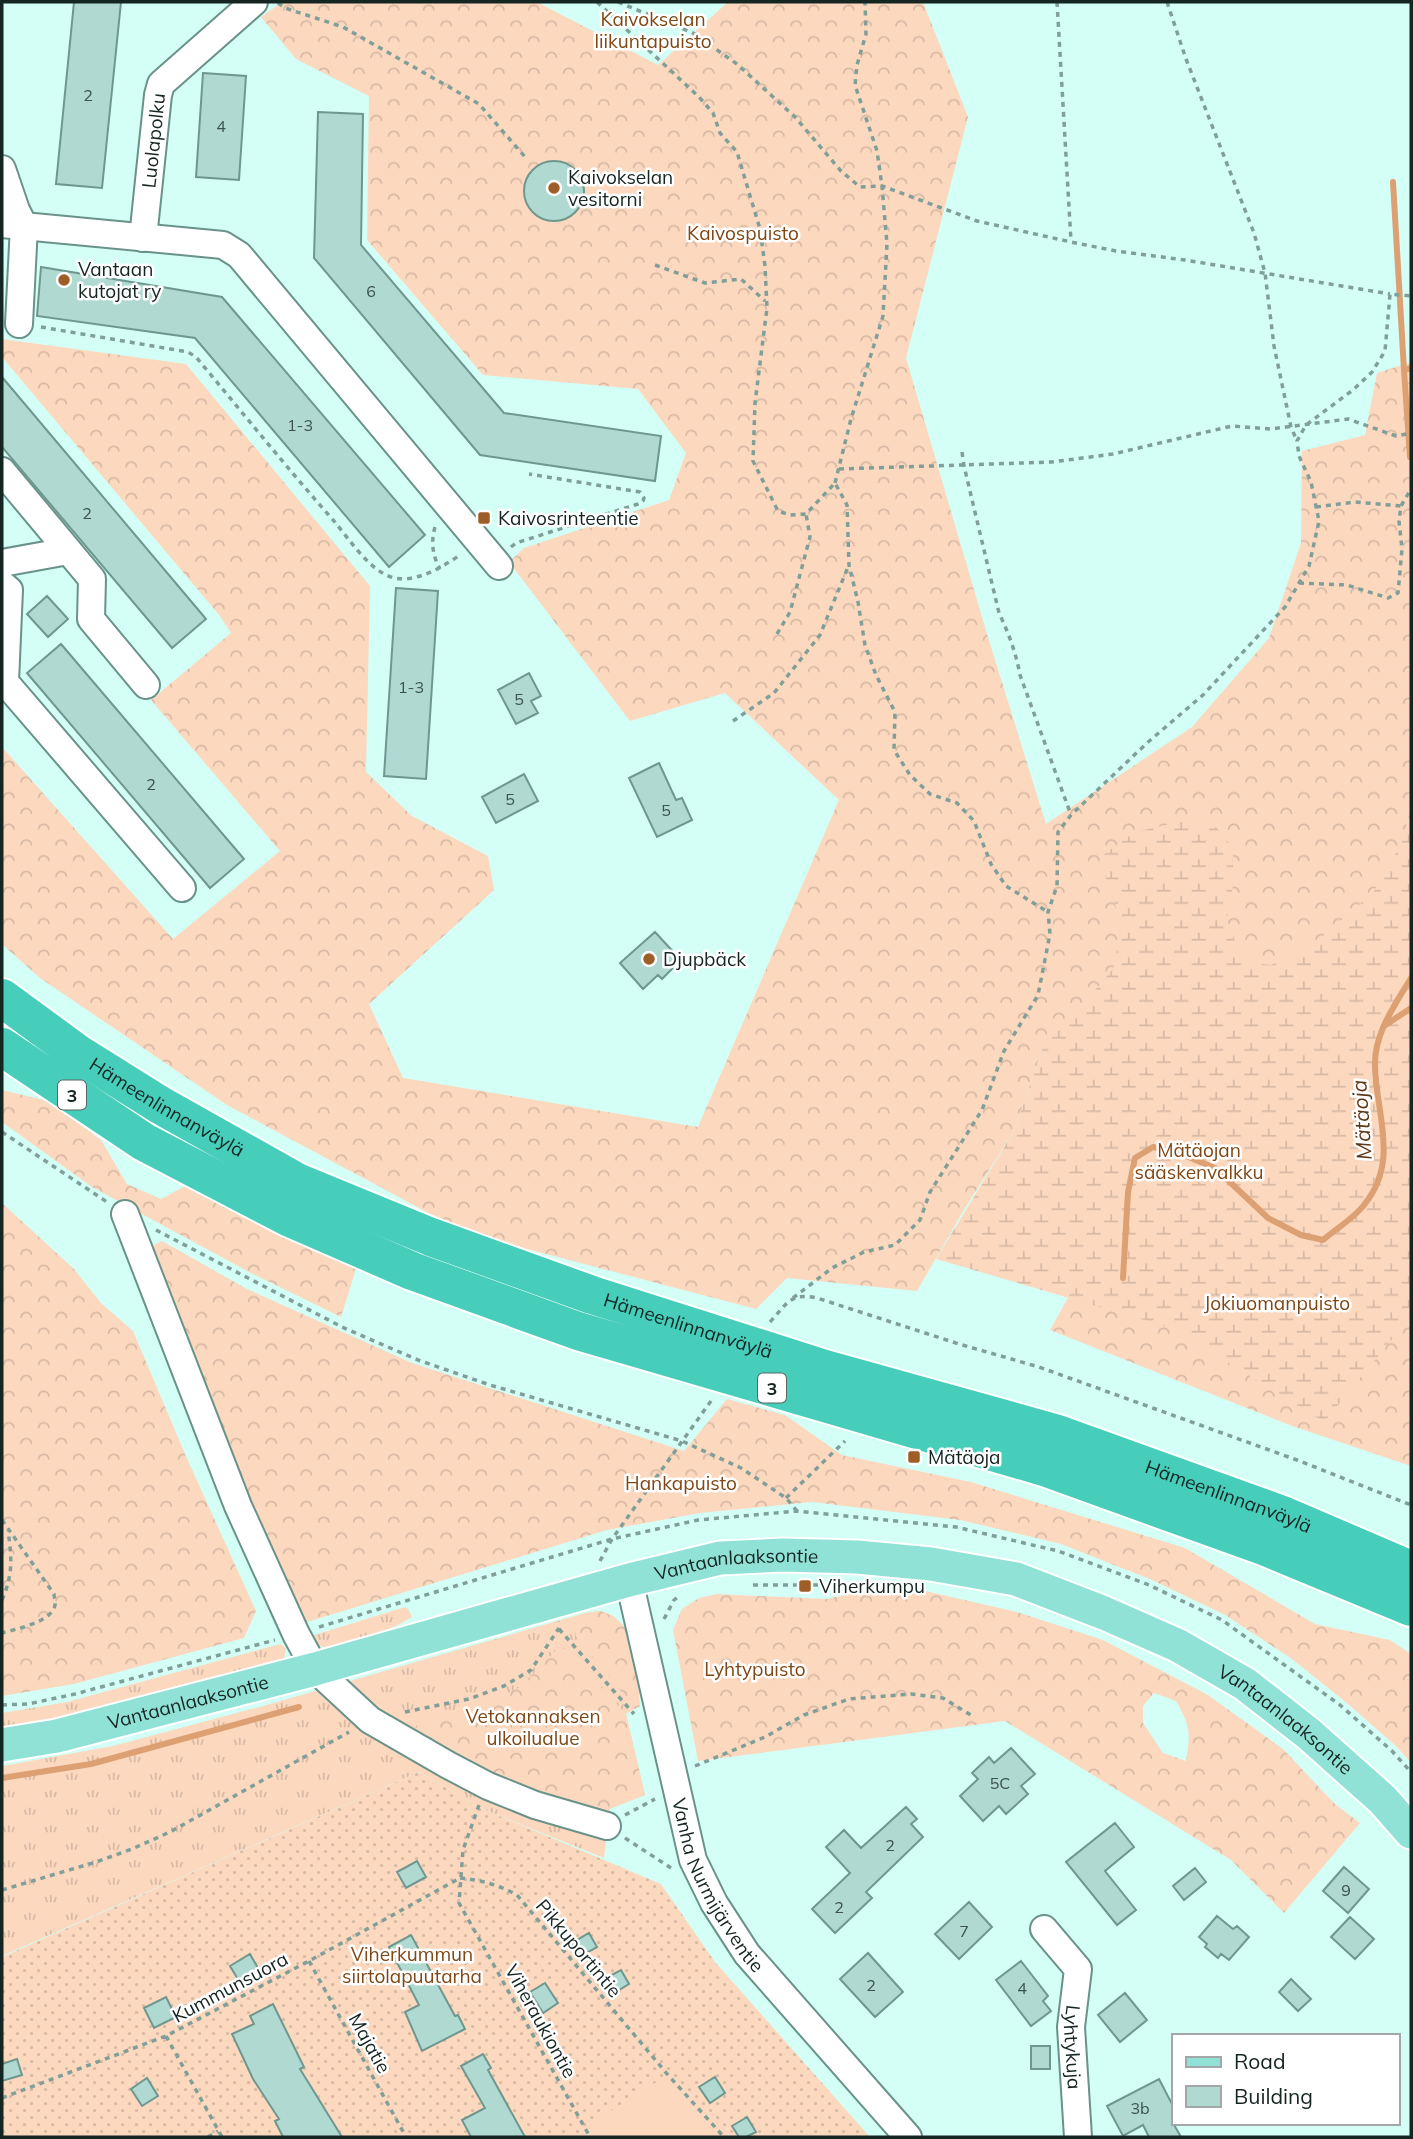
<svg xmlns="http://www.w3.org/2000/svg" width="1413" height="2139" viewBox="0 0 1413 2139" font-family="Mulish,sans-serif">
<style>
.grass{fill:url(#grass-tufts)}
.forest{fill:url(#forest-crowns);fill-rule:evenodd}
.wetland{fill:url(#wetland-marsh)}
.garden{fill:url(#garden-dots)}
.pitch{fill:#fcd8bf}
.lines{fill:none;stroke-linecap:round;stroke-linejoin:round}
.stream{stroke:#dca073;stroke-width:6}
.building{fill:#afd9d1;stroke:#6e978f;stroke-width:2}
.minor-casing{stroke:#69928a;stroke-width:30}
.major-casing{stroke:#fff;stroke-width:37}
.highway-casing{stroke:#fff;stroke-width:42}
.path{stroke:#809f99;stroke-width:3.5;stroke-dasharray:5 5;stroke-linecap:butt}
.minor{stroke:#fff;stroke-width:26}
.major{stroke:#91e2d6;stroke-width:33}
.highway{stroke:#47cebb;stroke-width:38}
.poi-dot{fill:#9e5e28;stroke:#fff;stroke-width:2.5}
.labels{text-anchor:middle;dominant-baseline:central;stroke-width:5;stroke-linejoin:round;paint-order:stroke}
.number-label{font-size:16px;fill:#3c524e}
.shield{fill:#fff;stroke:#5b6664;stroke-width:2}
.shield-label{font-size:18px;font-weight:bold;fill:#152522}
.park-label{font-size:19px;fill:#7f4715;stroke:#fff}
.street-label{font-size:19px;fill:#152522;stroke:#fff}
.poi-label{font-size:19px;fill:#152522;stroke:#fff;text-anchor:start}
.water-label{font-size:21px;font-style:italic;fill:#5e3615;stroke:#fff}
</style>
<defs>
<pattern id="grass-tufts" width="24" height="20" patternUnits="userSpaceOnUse" patternTransform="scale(1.75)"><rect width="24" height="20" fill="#fcd8bf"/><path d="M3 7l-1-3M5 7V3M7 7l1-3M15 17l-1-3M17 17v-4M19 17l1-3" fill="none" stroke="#d7b9a4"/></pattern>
<pattern id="forest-crowns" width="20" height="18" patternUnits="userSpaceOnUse" patternTransform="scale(1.75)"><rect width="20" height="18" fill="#fcd8bf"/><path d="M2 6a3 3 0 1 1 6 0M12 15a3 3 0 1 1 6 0" fill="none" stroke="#d7b9a4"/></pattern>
<pattern id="wetland-marsh" width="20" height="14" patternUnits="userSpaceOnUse" patternTransform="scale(1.75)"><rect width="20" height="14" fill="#fcd8bf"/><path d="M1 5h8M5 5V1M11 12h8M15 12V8" fill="none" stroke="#d7b9a4"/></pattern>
<pattern id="garden-dots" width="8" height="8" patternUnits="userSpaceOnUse" patternTransform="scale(1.75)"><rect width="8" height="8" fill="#fcd8bf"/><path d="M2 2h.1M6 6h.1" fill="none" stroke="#d7b9a4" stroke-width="1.8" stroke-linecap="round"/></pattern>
</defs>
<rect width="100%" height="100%" fill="#d3fff6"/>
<path class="grass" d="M405 1607 408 1609 412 1617C384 1634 356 1641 325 1649L315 1642 311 1636Z
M600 1611 612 1615 625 1627 640 1706 626 1714 645 1795 610 1809 604 1858 478 1807 419 1772 2 1956V1766L113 1746 263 1706 585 1613Z
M280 1644 286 1648 284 1659 278 1662 46 1723 2 1728V1713L67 1702Z"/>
<path class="forest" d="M282 2H537L658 65 728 2H923L968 117 906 358 987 634 1046 824 1192 727 1269 638 1301 543 1302 451 1365 435 1377 373 1411 362V1466L1292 1426 1050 1330 1101 1239 1043 1047 1014 1131 965 1208 917 1291 787 1278 756 1309 527 1249 451 1225 227 1105 40 978 2 944V747L173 939 280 851 151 700 231 633 220 616 2 357V339L186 364 370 586 366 772 412 816 488 856 494 890 369 1004 403 1078 698 1127 839 800 725 693 630 721 509 562 524 548 669 500 686 453 638 389 483 375 367 240 369 96 296 59 261 17Z
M2 1090 48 1101 101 1140 127 1184 161 1199 187 1185 356 1269 341 1317 249 1272 92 1187 2 1122Z
M2 1203 74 1269 101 1303 133 1331 185 1454 256 1611 244 1638 74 1684 2 1696Z
M162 1241 247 1289 412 1363 684 1451 727 1399 785 1415 842 1455 971 1482 1185 1548 1315 1624 1390 1640 1411 1654V1763L1396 1746 1348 1704 1292 1659 1225 1615 1152 1580 1061 1544 960 1520 812 1502 700 1513 607 1530 304 1623 142 1251Z
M873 1589 925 1591 1017 1612 1103 1640 1208 1695 1283 1749 1335 1804 1360 1823 1284 1913 1231 1860 1005 1721 698 1761 673 1630 682 1609 699 1598 717 1594 826 1599ZM1154 1693 1176 1701C1190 1725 1191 1733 1186 1761L1163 1753 1143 1723V1706Z
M600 1611C642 1624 637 1670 640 1706L635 1709 575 1635 585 1613Z
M561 1645 626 1714 645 1795 610 1808 574 1802 525 1788 460 1759 415 1734 414 1728 422 1720 482 1706 520 1687Z"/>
<path class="wetland" d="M1411 808V1316L1324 1422 1172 1328 936 1259 1014 1131 1043 1047 1079 1009 1113 969 1122 924 1106 879 1103 855 1135 832 1188 820 1215 826 1233 848V885L1227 920 1243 962 1271 965 1316 942 1373 893 1402 842Z"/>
<path class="garden" d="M419 1772 478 1807 661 1884 715 1962 870 2137H2V1957Z"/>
<path class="pitch" d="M668 2075 721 2133 714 2137H590L585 2127Z"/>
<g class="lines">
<path class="stream" d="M1393 182 1404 370 1411 368
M1404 370 1410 457
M1384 1026 1411 1008
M1123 1278 1128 1192 1135 1158 1153 1147 1179 1153 1215 1168 1268 1218 1301 1235 1323 1240C1336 1229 1354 1218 1364 1205 1400 1161 1376 1115 1375 1066 1374 1033 1395 1005 1411 978
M2 1778 91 1764 299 1707"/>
</g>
<path class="building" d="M74 2H121L102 188 56 184Z
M203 73 246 76 239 180 196 177Z
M318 112 363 114 361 245 504 413 661 436 655 481 480 455 314 258Z
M524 191a30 30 0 1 1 60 0a30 30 0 1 1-60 0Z
M41 267 222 297 425 535 389 567 195 338 37 316Z
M2 377 206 619 172 648 2 447Z
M396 588 438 591 426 779 384 776Z
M47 596 68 619 48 637 27 614Z
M61 644 244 859 210 888 27 673Z
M529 673 541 696 531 701 538 713 516 724 498 690Z
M659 763 676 800 682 798 692 820 657 837 629 778Z
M524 774 538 801 496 823 482 797Z
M655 932 678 957 673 961 676 965 662 979 658 975 643 989 620 963Z
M1011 1748 1035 1774 1021 1786 1028 1794 1006 1814 999 1806 983 1821 960 1796 978 1779 972 1773 989 1757 994 1763Z
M906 1807 917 1819 911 1824 923 1837 866 1892 872 1898 835 1933 812 1909 850 1873 826 1847 844 1830 861 1848Z
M1115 1823 1134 1847 1105 1871 1136 1910 1117 1925 1066 1862Z
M417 1861 426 1877 406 1888 397 1872Z
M1344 1867 1369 1889 1348 1913 1323 1891Z
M1195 1868 1206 1882 1184 1900 1173 1886Z
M969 1902 992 1927 959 1959 935 1934Z
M1217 1916 1233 1929 1237 1926 1249 1937 1229 1960 1221 1954 1218 1958 1205 1947 1207 1944 1199 1937Z
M1350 1917 1374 1939 1355 1959 1331 1937Z
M589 1933 597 1947 579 1957 572 1943Z
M411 1935 455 2016 458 2015 465 2029 422 2051 405 2012 419 2005 389 1947Z
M868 1953 903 1992 875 2017 840 1979Z
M250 1954 259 1970 239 1981 230 1966Z
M1021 1961 1048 1996 1043 2001 1051 2011 1031 2026 996 1980Z
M621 1970 629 1984 614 1993 606 1978Z
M1291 1979 1311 1999 1298 2011 1279 1992Z
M545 1983 558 2003 543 2013 530 1992Z
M1125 1993 1147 2020 1120 2042 1098 2015Z
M166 1997 176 2017 154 2028 144 2008Z
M273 2004 304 2067 300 2069 342 2137H283L275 2121 279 2119 253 2079 232 2034 254 2024 250 2016Z
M1031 2046H1050V2069H1031Z
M483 2054 491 2068 488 2070 525 2137H471L462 2120 485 2108 461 2066Z
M17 2059 22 2075 2 2081V2064Z
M715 2077 725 2093 710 2103 699 2087Z
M147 2078 158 2096 142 2106 131 2089Z
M1159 2079 1173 2106V2123L1181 2137H1149L1143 2125 1123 2136 1107 2106Z
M747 2117 756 2132 746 2137H739L732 2126Z"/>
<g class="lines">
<defs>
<g id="minor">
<path d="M2 169 16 210 24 226 19 324"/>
<path d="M2 224 223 245 239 255 499 566"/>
<path id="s1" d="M143 238 158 95 161 84 254 2"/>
<path d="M2 471 92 579 91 619 146 685"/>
<path d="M2 563 68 551"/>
<path d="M2 584 9 590 5 682 182 888"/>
<path d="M125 1214 238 1506 296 1634 315 1669 370 1720 448 1765 488 1786 535 1805 607 1826"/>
<path id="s2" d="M629 1580 693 1860 714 1903 747 1954 908 2137"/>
<path id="s3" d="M1044 1929 1078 1969 1071 2027 1078 2137"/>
</g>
<g id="major">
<path id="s4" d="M2 1745 57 1736 315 1669 629 1580 720 1558 783 1555 857 1557 931 1564 1016 1579 1104 1613 1177 1645 1245 1684 1309 1734 1383 1800 1411 1832"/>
</g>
<g id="highway">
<path id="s5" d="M2 998 77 1053 160 1105 297 1182 431 1237 592 1295 825 1369 1058 1434 1280 1514 1411 1570"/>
<path d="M2 1047 144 1142 288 1217 412 1271 578 1331 1044 1467 1266 1547 1411 1607"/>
</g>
</defs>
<use href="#minor" class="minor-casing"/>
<use href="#major" class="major-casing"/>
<use href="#highway" class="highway-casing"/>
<path class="path" d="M597 2 699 97 713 113 720 133 737 152 760 229 765 266 767 308 755 403 753 461 778 511 790 515 806 514 835 483 847 505 849 565 858 602 865 645 876 675 895 712 894 750 910 775 930 794 957 803 974 821 991 864 1006 886 1048 912
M618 2 693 33 737 64 795 117 841 171 860 187 882 186 977 221 1071 242 1116 251 1185 260 1390 294
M1057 2 1071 241
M1167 2 1186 59 1254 233 1265 273 1274 346 1291 427 1297 441
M278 3 285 8 343 27 479 104 526 158
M655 265 705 283 741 279 765 301
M41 327 188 352 196 357C242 412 287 468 334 521 349 539 365 564 386 575 410 587 441 568 460 555
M962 452 964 466 999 613C1009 634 1016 653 1020 675L1071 815
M839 469 1052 462 1113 454 1232 426 1271 429 1348 419 1396 436 1411 433
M835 483 851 419 883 316 887 244 882 186 877 151 855 85 857 65 866 34 865 2
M1316 507 1355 502 1401 506
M435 527C431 541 432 555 440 569
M511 547 516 543 638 504 643 501 644 498 640 492 529 474
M1299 583 1347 585 1388 598 1398 593 1402 549 1399 521 1401 506 1411 489
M777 634 790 612 810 537 806 514
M733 721 774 693 820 635 848 567
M2 1132 107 1202
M156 1230 342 1327 418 1360 490 1385 682 1441 741 1468 786 1498 797 1511
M793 1298 832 1268 864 1252 895 1245 920 1220 930 1192 982 1110 1004 1051 1038 995 1050 934 1048 912 1057 886 1058 832 1071 815 1147 743 1203 695 1285 607 1309 566 1319 521 1311 482 1299 456 1297 441 1306 425 1353 390 1372 372 1385 351 1390 294 1411 296
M770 1322C787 1304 790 1292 817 1298L959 1344 1039 1367 1297 1460 1411 1505
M786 1498 845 1441
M2 1520 54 1594C54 1598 56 1601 55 1605 52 1622 16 1629 2 1633
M600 1561 612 1539 711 1401
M753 1585H822
M2 1600C13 1575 12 1558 8 1531
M664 1619 674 1600 679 1596
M319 1627 612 1539 698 1520 797 1511 956 1527 1058 1551 1149 1585 1222 1620 1340 1705 1392 1751 1411 1772
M559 1629 634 1714
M2 1705 28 1704 75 1694 275 1640
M405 1712 469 1699 504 1686 531 1670 559 1628
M695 1766 765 1737 804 1715 849 1699 911 1694 943 1698 974 1717
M479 1805 463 1850 459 1903 590 2137
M625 1815 655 1799
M625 1838 671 1868
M460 1878C481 1880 499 1885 517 1895L668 2075 724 2137
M2 1890 96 1862 132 1849 170 1832 349 1732
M309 1961 406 2137
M166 2036 222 2137
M2 2098 166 2036 309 1961 460 1878
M208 2137 218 2131"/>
<use href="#minor" class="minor"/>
<use href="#major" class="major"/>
<use href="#highway" class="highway"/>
</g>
<g class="poi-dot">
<circle cx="554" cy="188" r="7"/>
<circle cx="64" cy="280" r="7"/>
<rect x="477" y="511" width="14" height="14" rx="3.5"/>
<circle cx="649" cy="959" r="7"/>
<rect x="907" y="1450" width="14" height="14" rx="3.5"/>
<rect x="798" y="1579" width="14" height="14" rx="3.5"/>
</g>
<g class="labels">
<g class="number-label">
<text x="88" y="95">2</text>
<text x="221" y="126">4</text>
<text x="371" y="291">6</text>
<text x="300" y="425">1-3</text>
<text x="87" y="513">2</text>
<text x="411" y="687">1-3</text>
<text x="519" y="699">5</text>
<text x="151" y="784">2</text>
<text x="510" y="799">5</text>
<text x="666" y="810">5</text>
<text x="1000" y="1783">5C</text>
<text x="890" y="1845">2</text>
<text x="1346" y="1890">9</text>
<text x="839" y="1907">2</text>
<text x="964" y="1931">7</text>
<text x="871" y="1985">2</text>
<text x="1022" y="1988">4</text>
<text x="1140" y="2108">3b</text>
</g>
<g class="shield">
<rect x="58" y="1080.5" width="28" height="29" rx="5"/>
<rect x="758" y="1373.5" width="28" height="29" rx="5"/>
</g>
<g class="shield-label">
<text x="72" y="1095">3</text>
<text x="772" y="1388">3</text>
</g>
<g class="park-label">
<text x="653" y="19">Kaivokselan<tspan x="653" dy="22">liikuntapuisto</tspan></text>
<text x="743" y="233">Kaivospuisto</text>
<text x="1199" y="1150">Mätäojan<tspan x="1199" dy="22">sääskenvalkku</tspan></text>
<text x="1277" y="1303">Jokiuomanpuisto</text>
<text x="681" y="1483">Hankapuisto</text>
<text x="755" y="1669">Lyhtypuisto</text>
<text x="533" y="1716">Vetokannaksen<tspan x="533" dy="22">ulkoilualue</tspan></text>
<text x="412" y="1954">Viherkummun<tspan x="412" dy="22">siirtolapuutarha</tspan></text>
</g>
<g class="street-label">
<text stroke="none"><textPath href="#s1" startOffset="98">Luolapolku</textPath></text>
<text stroke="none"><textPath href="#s5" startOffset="198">Hämeenlinnanväylä</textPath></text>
<text stroke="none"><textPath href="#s5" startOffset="765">Hämeenlinnanväylä</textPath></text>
<text stroke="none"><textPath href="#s5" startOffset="1332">Hämeenlinnanväylä</textPath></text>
<text stroke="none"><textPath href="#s4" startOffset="758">Vantaanlaaksontie</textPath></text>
<text stroke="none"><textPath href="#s4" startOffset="191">Vantaanlaaksontie</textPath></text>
<text stroke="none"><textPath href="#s4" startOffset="1346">Vantaanlaaksontie</textPath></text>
<text stroke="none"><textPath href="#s2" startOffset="320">Vanha Nurmijärventie</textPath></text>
<text transform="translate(579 1948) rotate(50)">Pikkuportintie</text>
<text transform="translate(230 1987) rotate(-28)">Kummunsuora</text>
<text transform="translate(541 2021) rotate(61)">Viheraukiontie</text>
<text transform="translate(370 2043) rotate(61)">Majatie</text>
<text stroke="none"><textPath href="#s3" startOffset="131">Lyhtykuja</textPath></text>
</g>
<g class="poi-label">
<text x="568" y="177">Kaivokselan<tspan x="568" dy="22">vesitorni</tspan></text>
<text x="78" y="269">Vantaan<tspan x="78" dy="22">kutojat ry</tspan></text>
<text x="498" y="518">Kaivosrinteentie</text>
<text x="663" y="959">Djupbäck</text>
<text x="928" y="1457">Mätäoja</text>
<text x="819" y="1586">Viherkumpu</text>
</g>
<g class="water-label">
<text transform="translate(1361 1120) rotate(-94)">Mätäoja</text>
</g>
</g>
<rect width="1413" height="2139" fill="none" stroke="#152522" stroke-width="7"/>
<rect x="1172" y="2034" width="228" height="91" fill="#ffffff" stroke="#a1a8a7" stroke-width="2"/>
<rect x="1186" y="2057" width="35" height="10" fill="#91e2d6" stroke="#a1a8a7" stroke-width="2"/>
<text x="1234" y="2069" font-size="21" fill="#152522">Road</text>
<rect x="1186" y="2086" width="35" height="21" fill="#afd9d1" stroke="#a1a8a7" stroke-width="2"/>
<text x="1234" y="2104" font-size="21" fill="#152522">Building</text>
</svg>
